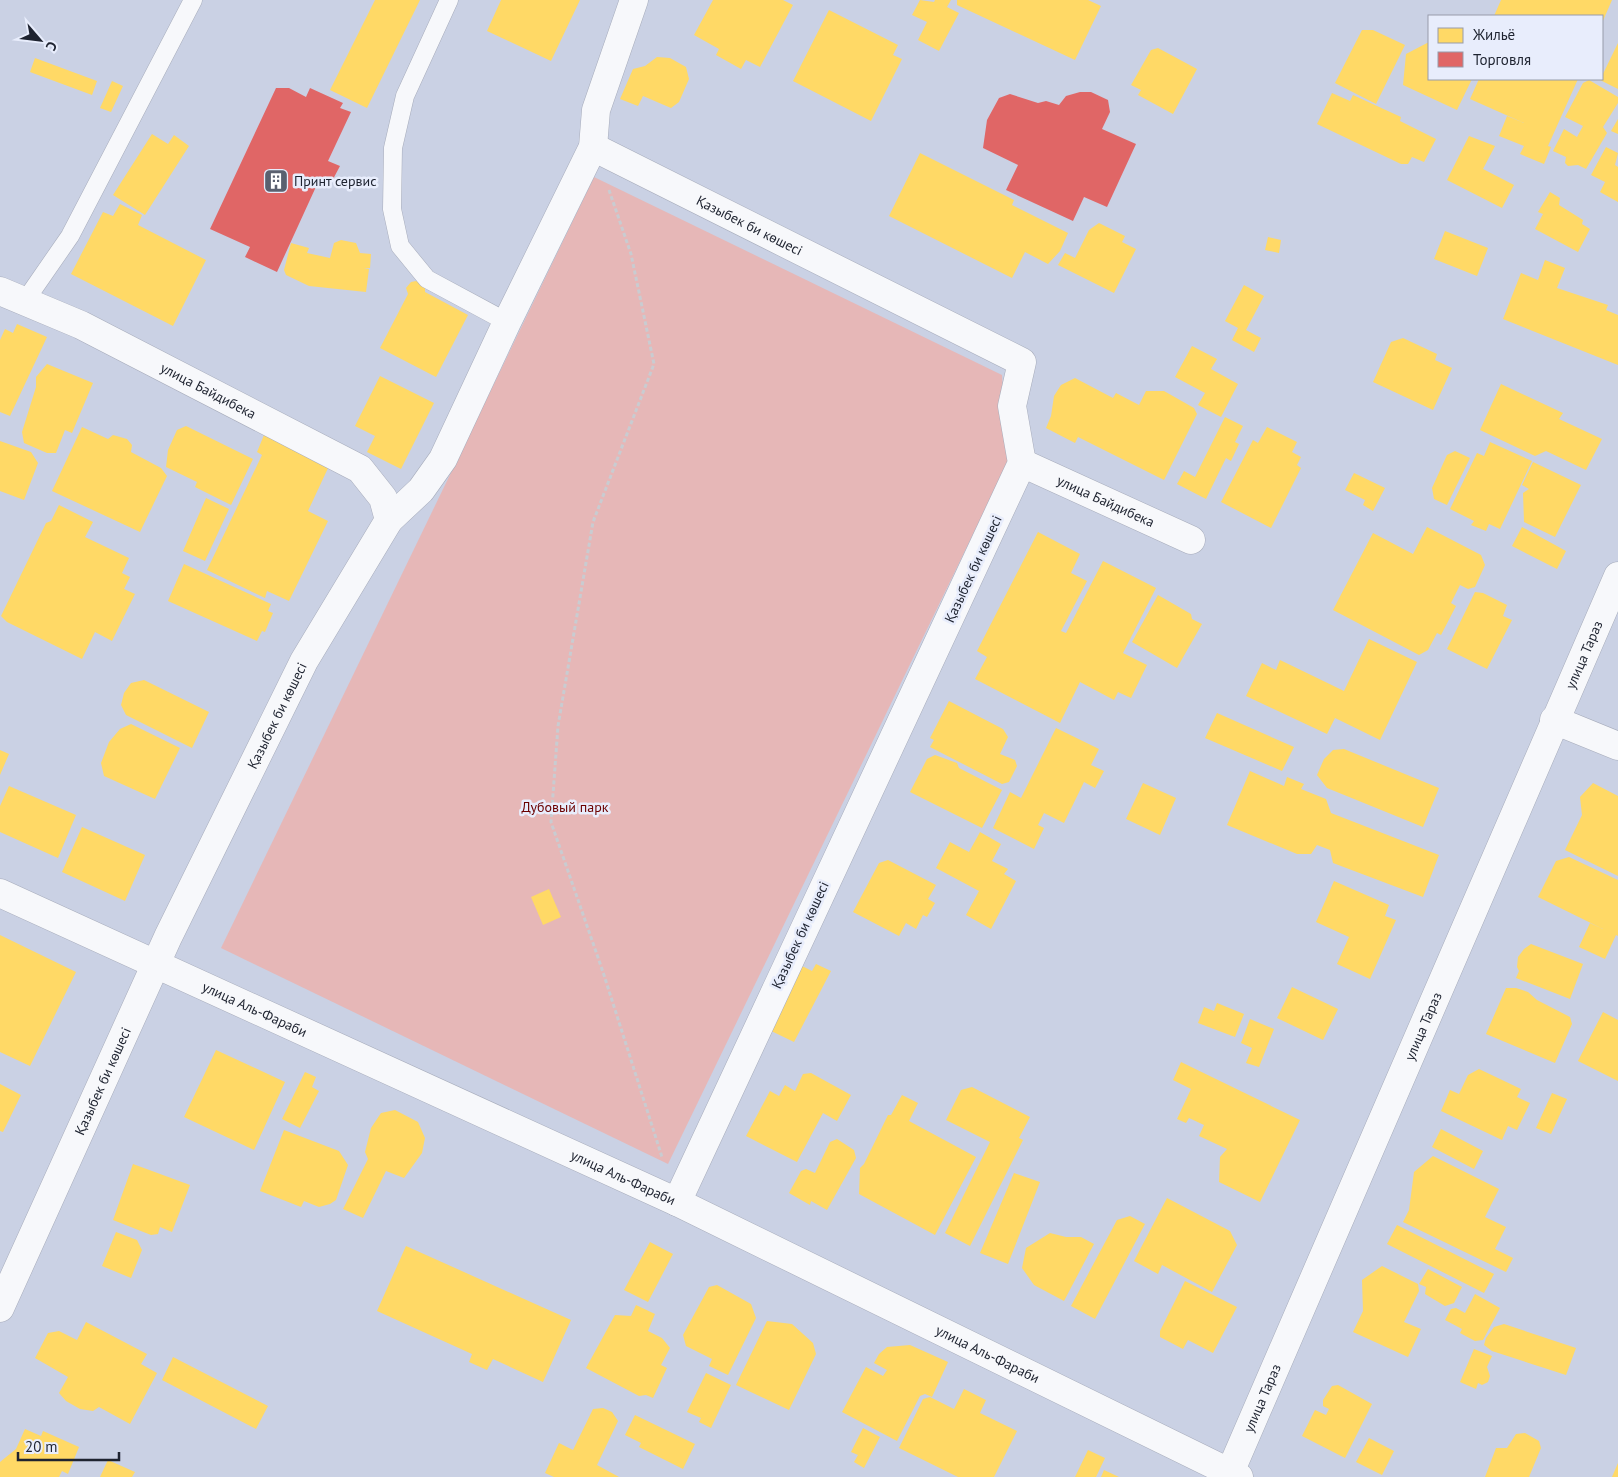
<svg xmlns="http://www.w3.org/2000/svg" width="1618" height="1477" viewBox="0 0 1618 1477" font-family="'PT Sans',sans-serif">
<style>
.green{fill:#e6b7b7}
.homes{fill:#ffd966}
.shops{fill:#e06666}
.lines{fill:none;stroke-linecap:round;stroke-linejoin:round}
.service-casing{stroke:#a7acbb;stroke-width:19}
.minor-casing{stroke:#a7acbb;stroke-width:29}
.path{stroke:#c9ccd1;stroke-width:3;stroke-dasharray:4 2.5;stroke-linecap:butt}
.service{stroke:#f7f8fb;stroke-width:18}
.minor{stroke:#f7f8fb;stroke-width:28}
.labels{text-anchor:middle;dominant-baseline:central;stroke-width:5;stroke-linejoin:round;paint-order:stroke}
.poi-label{font-size:14px;fill:#1e2330;stroke:#e8edfc;text-anchor:start}
.street-label{font-size:14px;fill:#1e2330;stroke:#e8edfc}
.park-label{font-size:14px;fill:#6b0000;stroke:#e8edfc}
</style>
<rect width="100%" height="100%" fill="#cad1e4"/>
<path class="green" d="M594 177 1002 375 1008 462 668 1164 221 948Z"/>
<path class="homes" d="M375 0H420L367 108 330 90Z
M501 0H580L551 61 487 31Z
M713 0H783L793 5 760 67 746 60 741 69 716 55 719 49 694 35Z
M920 0 934 2 935 0H951L947 7 959 13 939 51 918 40 927 22 912 15Z
M957 0H1088L1101 6 1075 60 957 5Z
M1501 0H1612L1602 23V16H1494Z
M829 10 898 45 893 55 902 59 871 121 793 81Z
M1362 30H1373L1405 45 1376 104 1335 83Z
M1429 42V79H1472L1457 110 1403 85 1406 54Z
M1618 43V89L1600 80Z
M1158 48 1197 69 1173 114 1138 95 1141 90 1131 85 1151 50Z
M657 57 670 58 686 67 689 79 679 102 671 108 643 96 638 106 620 99 633 69 645 66Z
M35 58 97 81 92 95 30 72Z
M1479 79H1578L1548 146 1551 147 1544 164 1520 154 1524 146 1499 136 1507 116 1524 123 1470 99Z
M1589 80 1618 97V103L1603 127 1607 133 1586 169 1578 165 1568 166 1565 163 1566 157 1553 151 1564 129 1577 137 1583 126 1565 117 1583 83Z
M112 81 123 86 111 112 100 108Z
M1332 93 1350 101 1353 95 1401 117 1400 121 1436 139 1424 162 1412 157 1408 164H1401L1317 124Z
M1618 119V134L1611 131Z
M152 134 168 144 174 135 189 146 145 215 113 195Z
M1469 136 1495 146 1483 169 1514 185 1502 208 1447 180Z
M1606 147 1618 153 1615 165 1618 167V202L1600 192 1605 182 1591 175Z
M920 153 1014 200 1012 205 1068 233 1060 251 1048 264 1025 252 1012 278 889 216Z
M1550 192 1560 198 1559 205 1583 220 1582 224 1590 229 1578 252 1535 229 1543 214 1538 212Z
M120 204 142 215 138 225 206 260 173 326 71 274 103 212 113 216Z
M1099 223 1125 236 1122 242 1136 249 1114 293 1058 265 1065 253 1075 258 1089 230Z
M1445 231 1488 248 1477 276 1434 259Z
M1268 237 1281 240 1279 253 1265 250Z
M341 240 356 243 360 253 371 254 370 268H364L369 269 366 292 309 286 286 275 284 270 291 243 309 248 307 253 330 258 334 243Z
M1545 260 1565 268 1557 288 1608 305 1606 310 1618 315V365L1503 319 1521 273 1538 280Z
M416 281 425 286V292L468 315 436 377 380 348 408 294 406 288 411 282Z
M1244 285 1264 296 1246 330 1261 338 1254 352 1232 340 1238 328 1225 321Z
M17 324 47 337 10 416 0 412V340L5 329 13 333Z
M1403 338 1437 354 1435 360 1452 368 1433 410 1373 382 1391 342Z
M1192 346 1217 359 1211 369 1238 384 1221 417 1198 405 1205 393 1175 377Z
M47 364 93 383 72 433 65 430 56 453H47L24 443 22 432 36 387V377Z
M380 376 434 403 401 469 367 452 375 436 355 426Z
M1075 378 1113 398 1116 393 1139 405 1146 391H1164L1194 408 1197 414 1164 480 1078 437 1075 443 1046 428 1051 416 1054 396 1061 385Z
M1501 384 1563 413 1559 419 1602 439 1586 470 1546 451 1535 456 1480 430Z
M1225 417 1243 426 1235 442 1239 444 1231 461 1226 458 1206 499 1177 484 1184 471 1195 477Z
M186 426 253 459 231 505 195 487 197 482 166 467 168 450 177 430Z
M82 427 108 439 113 435 127 439 132 445 131 452 161 468 167 476 140 532 52 491Z
M1267 427 1297 442 1292 452 1301 457 1297 465 1301 468 1271 528 1221 502 1253 440 1258 443Z
M264 435 329 466 308 511 328 521 289 601 267 591 265 598 207 570 262 455 257 452Z
M0 441 31 452 38 463 24 500 0 491Z
M1490 442 1532 461 1500 529 1489 524 1486 531 1471 525 1474 521 1450 509 1477 453 1484 456Z
M1455 451 1470 458 1447 505 1434 499 1432 488 1447 455Z
M1533 462 1581 485 1555 537 1524 522 1523 493 1529 489 1522 485Z
M1354 473 1385 488 1373 511 1363 505 1365 500 1345 490Z
M206 498 229 509 205 561 183 551Z
M59 505 93 522 85 537 129 558 122 573 130 577 124 589 135 594 112 641 95 632 82 659 7 622 1 616 46 523 51 521Z
M1427 527 1481 555 1485 565 1475 587 1468 589 1460 585 1451 603 1456 606 1441 635 1437 633 1428 650 1419 655 1333 610 1373 533 1413 554Z
M1522 527 1566 551 1557 569 1512 546Z
M1038 532 1080 554 1071 573 1087 581 1061 631 1066 633 1103 561 1156 588 1123 653 1147 665 1131 698 1118 692 1114 700 1080 682 1060 723 975 679 987 657 977 651Z
M184 564 271 604 268 611 273 613 265 632 262 631 257 641 168 601Z
M1475 592 1483 593 1507 605 1503 616 1512 620 1487 669 1447 649Z
M1158 595 1191 614 1192 619 1202 624 1177 668 1132 642Z
M1369 639 1417 662 1380 740 1335 718 1327 734 1246 696 1262 663 1276 670 1280 660 1344 691Z
M144 680 209 712 192 748 126 715 121 705 124 693 131 683Z
M949 701 1003 729 1008 737 1000 754 1015 760 1017 766 1009 782 1002 784 930 747 934 740 930 738Z
M1217 713 1294 747 1282 771 1205 738Z
M131 724 180 748 155 799 104 776 101 763 109 742 120 729Z
M1056 728 1099 749 1091 765 1104 771 1095 788 1084 782 1064 823 1044 813 1038 825 1044 828 1034 849 993 828 1010 792 1021 798Z
M1344 749 1439 788 1423 827 1327 788 1317 775 1324 759 1333 750Z
M0 750 9 754 0 775Z
M935 755 957 763 959 768 1002 790 982 828 910 792 927 759Z
M1250 771 1284 786 1287 777 1304 784 1301 789 1326 799 1331 813 1439 855 1423 897 1333 863 1330 850 1317 845 1311 854H1297L1227 825Z
M1143 783 1176 798 1160 835 1126 819Z
M1593 783 1618 796V876L1565 850 1582 815 1580 797Z
M9 786 76 815 58 858 0 832V806Z
M82 827 145 855 125 901 62 872Z
M980 832 1001 844 992 861 1008 869 1004 874 1016 881 991 929 966 915 979 891 936 868 950 842 969 852Z
M1569 857 1618 880V936L1616 935 1605 959 1579 947 1590 923 1603 929 1538 897 1556 861Z
M888 860 936 885 928 899 935 903 927 917 923 915 916 929 906 923 899 936 853 912 879 863Z
M1334 881 1389 905 1385 916 1396 920 1370 979 1337 964 1349 937 1316 922Z
M549 889 561 917 543 925 531 897Z
M0 935 76 972 30 1066 0 1052Z
M1531 944 1583 964 1570 999 1516 978 1519 971 1517 967 1518 957 1524 949Z
M796 963 812 971 816 964 831 971 794 1042 763 1027Z
M1292 987 1338 1009 1323 1040 1277 1018Z
M1506 988H1516L1528 992 1537 1000 1570 1017 1572 1024 1555 1063 1486 1034Z
M1217 1003 1244 1014 1235 1037 1198 1023 1204 1007 1214 1011Z
M1603 1012 1618 1020V1081L1578 1061Z
M1250 1019 1274 1029 1259 1067 1246 1063 1252 1048 1241 1043Z
M216 1050 285 1082 254 1150 184 1117Z
M1181 1062 1300 1120 1260 1202 1219 1182 1220 1157 1227 1149 1199 1136 1204 1125 1189 1118 1186 1123 1177 1119 1191 1089 1173 1080Z
M1479 1069 1521 1089 1517 1097 1530 1103 1517 1130 1508 1126 1502 1140 1441 1111 1450 1090 1459 1094 1468 1075Z
M305 1072 316 1077 312 1087 319 1091 300 1128 282 1119Z
M811 1073 851 1095 837 1121 823 1113 797 1162 746 1136 770 1091 779 1096 785 1085 795 1091 803 1074Z
M0 1084 21 1095 3 1132 0 1131Z
M972 1087 1030 1117 1019 1138 1023 1140 970 1246 945 1233 990 1142 946 1120 961 1090Z
M1552 1093 1567 1099 1551 1134 1536 1128Z
M902 1095 918 1103 909 1121 976 1157 935 1235 859 1194 860 1168 864 1164 888 1115H891Z
M395 1110 418 1122 425 1138 422 1153 404 1178 386 1171 363 1218 343 1209 368 1159 365 1152 371 1128 381 1113Z
M1441 1129 1483 1151 1474 1169 1432 1147Z
M284 1130 339 1151 348 1165 336 1200 330 1204 319 1207 304 1201 301 1207 260 1191Z
M837 1139 854 1150 856 1158 827 1210 811 1201 810 1205 789 1193 801 1171 806 1169 815 1173 830 1142Z
M1433 1156 1499 1189 1485 1217 1506 1227 1495 1249 1513 1258 1506 1272 1403 1222 1409 1210 1414 1172Z
M133 1164 190 1185 172 1232 160 1227 158 1234 151 1235 113 1220Z
M1014 1173 1040 1182 1008 1264 980 1253Z
M1167 1198 1230 1231 1237 1245 1212 1292 1162 1265 1158 1274 1134 1261Z
M1130 1216 1145 1224 1095 1319 1071 1306 1117 1220Z
M1397 1225 1494 1274 1484 1293 1387 1244Z
M116 1232 137 1240 142 1250 131 1278 102 1266Z
M1050 1233 1066 1237H1081L1094 1244 1064 1301 1034 1285 1022 1268 1026 1248Z
M650 1242 673 1254 648 1302 624 1290Z
M406 1246 571 1320 543 1382 493 1359 487 1370 469 1362 472 1354 377 1311Z
M1382 1266 1418 1284 1419 1291 1404 1322 1421 1329 1408 1357 1353 1332 1363 1311 1362 1280Z
M1428 1269 1462 1287 1454 1303 1445 1306 1425 1294 1426 1287 1419 1284Z
M1185 1281 1237 1307 1213 1353 1188 1340 1183 1349 1160 1337V1331Z
M717 1285 751 1304 756 1318 728 1375 709 1366 712 1359 686 1346 683 1335 709 1287Z
M1475 1294 1500 1308 1483 1340 1475 1341 1460 1333 1462 1329 1445 1320 1451 1309 1456 1308 1465 1313Z
M636 1305 655 1314 648 1331 662 1338 670 1348 661 1365 667 1368 653 1398 646 1395 639 1396 586 1368 615 1315 631 1316Z
M767 1321 792 1324 813 1343 816 1354 789 1410 736 1385Z
M86 1322 147 1354 141 1364 157 1373 130 1424 99 1407 93 1411 80 1409 66 1401 59 1393 68 1377 35 1358 48 1333 59 1331 77 1340Z
M1504 1324 1576 1348 1566 1375 1492 1351 1484 1345 1486 1338 1494 1327Z
M910 1345 948 1362 932 1397 925 1394 920 1396 897 1441 842 1412 866 1367 883 1376 887 1370 874 1363 879 1354 887 1347Z
M1474 1349 1492 1356 1487 1367 1490 1376 1488 1382 1482 1385 1478 1383 1476 1389 1460 1382Z
M173 1357 268 1406 256 1429 162 1380Z
M706 1373 731 1385 711 1428 699 1422 701 1418 687 1412Z
M1338 1385 1372 1404 1345 1458 1302 1436 1315 1410 1326 1415 1329 1409 1323 1406V1400L1332 1386Z
M964 1389 986 1400 980 1413 1017 1431 994 1477H958L899 1448 923 1399 930 1397 954 1409Z
M603 1408 612 1412 618 1421 597 1465 619 1477H554L545 1473 559 1443 573 1450 593 1409Z
M635 1415 695 1444 683 1469 639 1447 641 1443 625 1435Z
M863 1428 880 1437 864 1468 854 1462 858 1455 851 1452Z
M25 1429 41 1436 43 1431 79 1447 68 1474 62 1471 59 1477H0V1462L16 1449Z
M1525 1433 1539 1441 1541 1448 1529 1477H1485L1496 1448H1507L1516 1434Z
M1369 1438 1394 1451 1382 1475 1356 1462Z
M1088 1450 1105 1458 1096 1477H1075Z
M108 1460 135 1472 132 1477H100Z
M1618 1463V1477H1612Z
M1104 1470 1119 1477H1101Z"/>
<path class="shops" d="M276 88H289L306 97 310 88 343 103 340 108 351 112 328 161 340 166 331 183 320 178 277 272 245 257 250 247 210 229Z
M1080 92H1091L1108 100 1110 112 1102 129 1136 144 1107 207 1084 197 1073 221 1006 190 1018 165 983 148 987 120 999 98 1010 94 1038 103 1046 101 1059 105 1066 96Z"/>
<g class="lines">
<defs>
<path id="service" d="M449 0 405 96 393 148 392 209 400 246 427 279 507 322
M25 301 70 236 193 0"/>
<g id="minor">
<path id="s1" d="M593 147 1022 362 1012 406 1022 463 677 1202"/>
<path id="s2" d="M0 291 81 325 360 469 383 498 389 520"/>
<path id="s3" d="M1022 463 1191 540"/>
<path d="M1554 720 1618 746"/>
<path id="s4" d="M0 893 677 1202 1239 1477"/>
<path id="s5" d="M0 1308 168 937 304 661 389 520 421 490 443 459 507 322 593 147 596 110 634 0"/>
<path id="s6" d="M1228 1477 1618 576"/>
</g>
</defs>
<use href="#service" class="service-casing"/>
<use href="#minor" class="minor-casing"/>
<path class="path" d="M609 190 631 254 654 364 593 522 558 726 551 822 603 972 662 1157"/>
<use href="#service" class="service"/>
<use href="#minor" class="minor"/>
</g>
<defs>
<symbol id="building-square" viewBox="-11 -11 22 22"><rect x="-9" y="-9" width="18" height="18" rx="4" fill="#5a606f" stroke="#e8edfc"/><path d="M-4-6H4V6H1V3H-1V6H-4ZM-2.5-4.3h1.7v1.8h-1.7ZM.8-4.3h1.7v1.8H.8ZM-2.5-1h1.7V.8h-1.7ZM.8-1h1.7V.8H.8Z" fill="#fff"/></symbol>
</defs>
<g fill-rule="evenodd">
<use href="#building-square" x="262" y="167" width="28" height="28"/>
</g>
<g class="labels">
<g class="poi-label">
<text x="294" y="181">Принт сервис</text>
</g>
<g class="street-label">
<text stroke="none"><textPath href="#s1" startOffset="175">Қазыбек би көшесі</textPath></text>
<text stroke="none"><textPath href="#s2" startOffset="231">улица Байдибека</textPath></text>
<text stroke="none"><textPath href="#s3" startOffset="92">улица Байдибека</textPath></text>
<text transform="translate(973 569) rotate(-65)">Қазыбек би көшесі</text>
<text stroke="none"><textPath href="#s6" startOffset="896">улица Тараз</textPath></text>
<text stroke="none"><textPath href="#s5" startOffset="654">Қазыбек би көшесі</textPath></text>
<text transform="translate(800 935) rotate(-65)">Қазыбек би көшесі</text>
<text stroke="none"><textPath href="#s4" startOffset="280">улица Аль-Фараби</textPath></text>
<text stroke="none"><textPath href="#s6" startOffset="491">улица Тараз</textPath></text>
<text stroke="none"><textPath href="#s5" startOffset="249">Қазыбек би көшесі</textPath></text>
<text stroke="none"><textPath href="#s4" startOffset="685">улица Аль-Фараби</textPath></text>
<text stroke="none"><textPath href="#s4" startOffset="1090">улица Аль-Фараби</textPath></text>
<text stroke="none"><textPath href="#s6" startOffset="86">улица Тараз</textPath></text>
</g>
<g class="park-label">
<text x="565" y="807">Дубовый парк</text>
</g>
</g>
<rect x="1428" y="15" width="175" height="65" fill="#e8edfc" stroke="#979caa"/>
<rect x="1438" y="28" width="25" height="15" fill="#ffd966" stroke="#979caa"/>
<text x="1473" y="40" font-size="15" fill="#1e2330">Жильё</text>
<rect x="1438" y="52" width="25" height="15" fill="#e06666" stroke="#979caa"/>
<text x="1473" y="65" font-size="15" fill="#1e2330">Торговля</text>
<g transform="translate(40 40) rotate(118)" stroke="#e8edfc" stroke-width="4" paint-order="stroke">
<path d="M0-4L9 19L0 12L-9 19Z" fill="#1e2330"/>
<text y="-8" font-size="14" font-weight="bold" text-anchor="middle" fill="#1e2330">С</text>
</g>
<path d="M18 1452v8h101v-8" fill="none" stroke="#1e2330" stroke-width="2.5"/>
<text x="25" y="1452" font-size="15" fill="#1e2330" stroke="#e8edfc" stroke-width="4" paint-order="stroke">20 m</text>
</svg>
